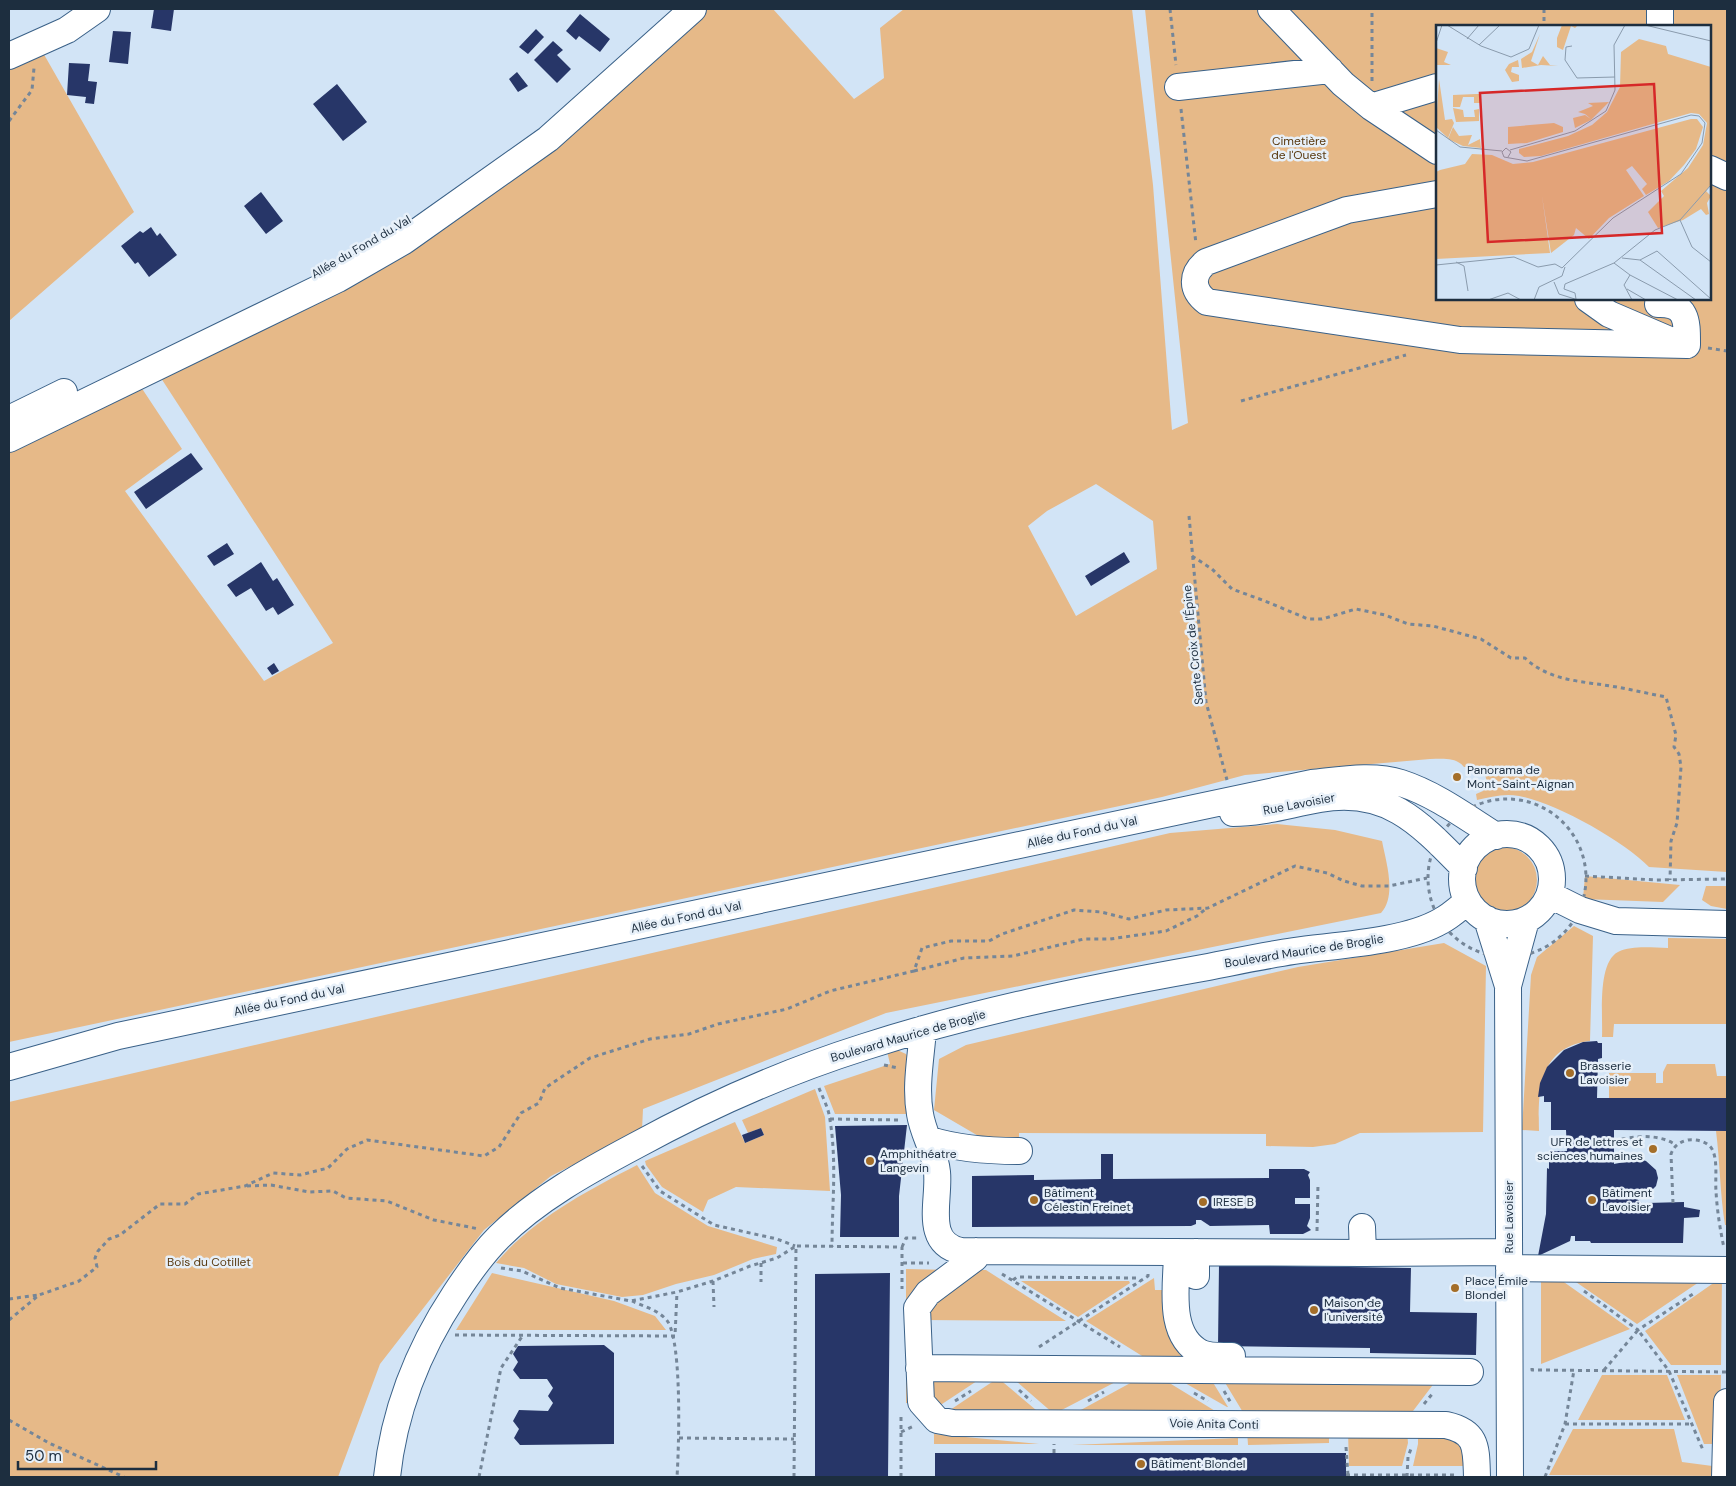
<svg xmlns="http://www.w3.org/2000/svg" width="1736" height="1486" viewBox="0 0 1736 1486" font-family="'DM Sans',sans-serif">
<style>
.green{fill:#e6b988;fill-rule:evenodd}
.building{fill:#273668}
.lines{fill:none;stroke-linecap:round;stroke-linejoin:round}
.minor-casing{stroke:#3a6188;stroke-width:28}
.path{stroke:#758698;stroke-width:3;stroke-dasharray:4 4;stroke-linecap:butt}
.minor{stroke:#fff;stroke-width:26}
.poi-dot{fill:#a46e29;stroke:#e7f0f9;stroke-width:2}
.labels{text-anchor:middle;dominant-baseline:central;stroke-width:5;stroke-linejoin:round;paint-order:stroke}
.park-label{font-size:12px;fill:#59390f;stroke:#e7f0f9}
.street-label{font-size:12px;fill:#1d2e3f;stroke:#e7f0f9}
.poi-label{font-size:12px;fill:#1d2e3f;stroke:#e7f0f9;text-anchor:start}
.inset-road{fill:none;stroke:#8a9bad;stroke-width:1}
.view{fill:#d62828;fill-opacity:0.15;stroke:#d62828;stroke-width:2.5}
.inset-edge{fill:none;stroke:#1d2e3f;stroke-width:2.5}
</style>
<rect width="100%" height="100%" fill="#d2e4f6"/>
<path class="green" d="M704 9H773L854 99 884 78 880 28 904 9H1132L1153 185 1172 430 1188 423 1145 9H1727V872L1649 867C1624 841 1554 802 1519 796 1504 793 1491 797 1477 800L1476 794 1483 791 1488 786C1486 771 1479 766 1464 767 1456 757 1443 759 1430 759L1245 775 1162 797 9 1042V447L139 384 182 449 125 491 264 681 333 643 159 375 307 309 521 173ZM1437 26H1710V299H1437ZM1096 484 1153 521 1157 569 1076 616 1028 526 1047 511Z
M42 51 134 212 9 321V63Z
M1277 824 1335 830 1382 841C1386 862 1397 895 1381 913L886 1013 643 1109 642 1130 551 1176 484 1230 380 1364 338 1477H9V1102L1170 833Z
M1471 880a33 33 0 1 1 66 0a33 33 0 1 1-66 0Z
M1585 876 1680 885 1663 902 1583 899Z
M1706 886H1727V909L1711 906 1702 900Z
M1574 926 1593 936 1590 1041C1539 1047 1538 1090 1539 1131L1522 1130 1531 975 1537 957Z
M1668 938 1727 939V1024H1614L1613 1037H1602C1603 1016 1597 963 1618 952 1633 945 1652 948 1668 948Z
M1444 943 1486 966 1483 1132 1360 1133 1335 1144 1313 1147 1266 1146V1134L1019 1133V1145L987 1141 934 1110 939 1059 966 1045 1298 967Z
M895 1049 906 1054 911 1063 907 1114H835L824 1086 890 1064 887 1051Z
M1667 1064H1715L1717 1076H1727V1098H1609V1073H1656V1083H1663V1072Z
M815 1089 825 1117 830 1191 736 1187 708 1200 703 1212 662 1187 646 1165 645 1161 735 1122 745 1143 764 1135 761 1128 748 1133 742 1120Z
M1716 1131H1727V1225H1725C1720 1194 1720 1162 1716 1131Z
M637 1165 655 1193 708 1226 777 1247 776 1254 753 1259 714 1275 676 1284 643 1295 622 1297 556 1284 524 1268 496 1263C533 1219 587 1191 637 1165Z
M906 1269 952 1270 918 1295 912 1403H906Z
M972 1270H986L1066 1321 923 1320 924 1314Z
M492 1273 614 1301 655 1316 666 1330H456Z
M1541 1275H1554L1630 1329 1541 1364Z
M1708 1276 1637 1324 1573 1280Z
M1722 1277 1721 1365H1671L1645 1331Z
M1154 1278 1155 1290H1170L1193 1356 1155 1364 1086 1321Z
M1021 1281H1129L1130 1283 1078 1317Z
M986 1375 936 1408 930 1382Z
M1009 1375 1127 1376 1054 1414Z
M1145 1375 1158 1376 1225 1417H1068Z
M1602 1375H1667L1685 1420H1578Z
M1677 1375H1721L1720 1444H1704Z
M1209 1376 1228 1407H1227L1178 1379Z
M1221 1376 1435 1382 1410 1415 1247 1419Z
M998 1378 1042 1415 944 1414Z
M1573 1429H1674L1682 1462 1720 1467V1476L1549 1475Z
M1247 1430H1329V1443L1248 1445Z
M1348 1431H1407L1408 1443 1402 1466H1349Z
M1418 1431 1454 1432 1470 1466H1413L1418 1444Z
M934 1434 1039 1444H934Z
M1238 1438V1445H1072Z"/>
<path class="building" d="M154 9H174L171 31 151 28Z
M580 14 610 39 600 52 579 36 576 40 566 31Z
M536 29 544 37 528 54 519 47Z
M113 31 131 32 128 64 109 62Z
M553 41 563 50 557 55 571 69 557 83 534 60Z
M69 63 90 64 88 81 97 82 94 104 85 103 86 97 67 95Z
M517 72 528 86 518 92 509 79Z
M337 84 367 122 343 141 313 104Z
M261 192 283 221 266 234 244 206Z
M151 227 157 236 160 233 177 255 149 277 138 262 135 264 121 246 140 231 143 233Z
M191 453 203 469 146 509 134 492Z
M227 543 234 554 214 566 207 556Z
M1124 552 1130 562 1091 586 1085 576Z
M261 562 273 581 277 578 294 605 278 615 273 607 266 611 251 588 236 597 227 585Z
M274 663 279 671 272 675 267 668Z
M1597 1041 1598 1043H1602V1058L1598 1059 1597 1098H1727V1131L1614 1130V1164L1640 1159 1646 1161 1656 1170 1658 1178 1656 1186 1648 1194 1636 1198 1649 1210 1647 1203 1684 1202V1207L1700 1210 1699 1217 1684 1218 1683 1243H1591L1590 1241H1575V1236H1571L1570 1241 1538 1256 1546 1214 1547 1168 1549 1169V1151H1567L1566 1130H1551V1102H1544V1096L1538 1097 1540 1083 1547 1067 1564 1050 1583 1042Z
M907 1125 899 1196V1237H840L841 1195 835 1126Z
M761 1128 764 1135 745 1143 742 1135Z
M1101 1154H1113V1179L1269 1178V1169H1304L1310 1172 1308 1175 1310 1180V1198H1295V1204H1310V1218L1307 1226 1311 1230 1303 1234H1270L1269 1225 1210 1226 1201 1220H1196V1224L1191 1226 972 1227V1176L1034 1175V1180L1101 1179Z
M1219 1265 1411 1268 1410 1312 1477 1313 1476 1355 1370 1353V1348L1218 1346Z
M890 1273 888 1477H815V1274Z
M604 1345 614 1353V1444L520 1445 514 1438 519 1429 513 1421 519 1410 548 1411 553 1403 548 1396 553 1388 547 1379H520L513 1370 518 1362 513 1354 518 1346Z
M935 1453H1346V1477H935Z"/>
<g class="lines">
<defs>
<path id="minor" d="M1271 9 1343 84 1371 107 1437 151
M1660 26V9
M9 56 67 30 97 9
M1178 87 1330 70
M1371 107 1437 87
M1710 169 1727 177
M1437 194 1347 210 1206 262C1191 274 1191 290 1207 302L1460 340 1687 345
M1588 299 1609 314 1672 341
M1658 304C1688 303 1687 322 1687 345
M9 419 64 392
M9 439 338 279 404 241 548 139 693 9
M1233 813C1263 813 1290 804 1320 799 1387 787 1420 823 1464 868
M1462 879a45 45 0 1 1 90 0a45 45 0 1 1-90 0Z
M1550 895 1580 910 1616 921 1727 924
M1487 919 1508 986
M923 1029C921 1058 915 1086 920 1114 923 1134 935 1151 937 1172 940 1200 923 1243 961 1251L1363 1253 1362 1227
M9 1067 118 1036 1312 783C1341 780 1373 774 1401 783 1435 794 1466 817 1496 836
M930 1140C959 1149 988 1151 1019 1151
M976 1251 975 1258 928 1293 917 1308 921 1402 937 1420 953 1423 1446 1425C1478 1432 1476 1448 1477 1477
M1177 1252C1177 1284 1166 1335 1201 1353 1210 1357 1222 1356 1232 1356
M1196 1252V1276
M1363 1253 1509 1252
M1509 1268 1727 1270
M919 1368 1470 1372
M387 1477C394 1410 418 1350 455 1294 468 1274 482 1254 499 1237 537 1199 588 1171 635 1146 708 1106 785 1072 864 1047 972 1012 1085 989 1197 969 1229 963 1261 956 1294 951 1337 945 1405 942 1441 921 1451 916 1459 908 1468 901
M1510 1477 1508 986 1526 920
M1725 1477 1727 1402"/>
</defs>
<use href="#minor" class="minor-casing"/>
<path class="path" d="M1170 9 1176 65
M1544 9V26
M1372 81V9
M1181 109 1196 244
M9 121 32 90 34 68
M1708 348 1727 351
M1241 401 1406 355
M1189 516 1206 702 1227 780
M1192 556 1212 569 1232 589 1265 601 1308 619H1322L1356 609 1385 615 1408 624 1433 626 1481 639 1511 658H1525C1547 679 1576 681 1604 685 1625 688 1645 693 1666 697L1676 735 1674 747 1679 754 1681 767 1677 823 1671 841 1670 880
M1428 878a79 79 0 1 1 158 0a79 79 0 1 1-158 0Z
M1585 876 1656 880 1727 879
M914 971 964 958 1013 956 1084 939H1110L1166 931 1197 916 1207 908
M884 1065 898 1068
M819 1088C823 1098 829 1109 830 1120 837 1163 832 1204 832 1247
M830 1119 900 1120
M1614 1141C1634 1136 1658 1133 1676 1145
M642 1166 660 1191 714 1225 777 1239 795 1246
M247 1186 271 1185 309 1192 333 1191 346 1198 387 1201 434 1220 479 1229
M1673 1203 1671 1154C1674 1146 1679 1142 1688 1140 1696 1139 1707 1141 1712 1149 1718 1160 1715 1178 1716 1191 1717 1210 1720 1229 1724 1248
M1317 1231 1318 1184
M902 1247 906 1238H918
M761 1263V1282
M903 1263H929
M501 1268 522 1271 560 1288 631 1301 677 1292 713 1281 750 1266 777 1258 796 1246
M1002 1274 1120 1347
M1013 1280 1017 1277 1136 1278 1140 1281
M713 1281 714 1307
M1584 1291 1638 1330 1696 1292
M9 1299 38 1295
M632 1301C643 1306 661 1311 668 1322 682 1345 679 1446 677 1477
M9 1320 39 1295 79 1281 97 1267 95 1258 98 1251 109 1239 120 1235 160 1204H185L198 1194 245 1186 273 1173 300 1175 328 1168 347 1149 367 1140 484 1156 499 1147 521 1113 539 1103 545 1088 590 1058 650 1039 689 1034 718 1024 787 1009 830 991 914 971 922 948 951 941H989L1002 934 1074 910 1101 912 1129 919 1166 910 1208 908 1295 866 1327 873 1344 881 1362 886H1389L1427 878
M455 1335 675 1336 677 1292
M1039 1347 1148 1276V1272
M1532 1368V1370H1541L1727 1372
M1604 1370 1638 1330 1669 1371 1703 1450
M1019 1390 1031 1401
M1224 1391 1231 1403
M1194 1393 1208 1401
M955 1401 971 1391
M1088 1401 1104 1392
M1424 1404 1433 1393
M9 1420 49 1443 124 1477
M1565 1424H1693
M901 1432 914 1426
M679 1438 794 1439
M1346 1447 1348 1476
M1054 1453V1444
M1346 1475H1457
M479 1477 501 1368 523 1335
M794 1477 796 1246 902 1247V1289
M901 1477V1413
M1407 1477 1408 1457 1412 1446
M1545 1477 1565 1424 1574 1370"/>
<use href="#minor" class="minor"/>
</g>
<g class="poi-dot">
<circle cx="1457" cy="777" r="5"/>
<circle cx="1570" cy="1073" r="5"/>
<circle cx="1653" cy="1149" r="5"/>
<circle cx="870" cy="1161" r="5"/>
<circle cx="1034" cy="1200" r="5"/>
<circle cx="1592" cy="1200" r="5"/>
<circle cx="1203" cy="1202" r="5"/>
<circle cx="1455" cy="1288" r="5"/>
<circle cx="1314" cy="1310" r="5"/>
<circle cx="1141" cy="1464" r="5"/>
</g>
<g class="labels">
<g class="park-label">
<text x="1299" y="141">Cimetière<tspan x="1299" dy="14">de l'Ouest</tspan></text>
<text x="209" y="1262">Bois du Cotillet</text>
</g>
<g class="street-label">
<text transform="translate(361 247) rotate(-30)">Allée du Fond du Val</text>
<text transform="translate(1193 645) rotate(-96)">Sente Croix de l'Épine</text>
<text transform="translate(1299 804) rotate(-11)">Rue Lavoisier</text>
<text transform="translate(1082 832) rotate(-12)">Allée du Fond du Val</text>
<text transform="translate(686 917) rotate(-12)">Allée du Fond du Val</text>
<text transform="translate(1304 951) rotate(-9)">Boulevard Maurice de Broglie</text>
<text transform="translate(289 1000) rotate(-12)">Allée du Fond du Val</text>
<text transform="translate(908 1036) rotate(-16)">Boulevard Maurice de Broglie</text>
<text transform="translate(1509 1217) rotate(-90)">Rue Lavoisier</text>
<text transform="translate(1214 1424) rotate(1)">Voie Anita Conti</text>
</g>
<g class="poi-label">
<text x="1467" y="770">Panorama de<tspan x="1467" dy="14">Mont-Saint-Aignan</tspan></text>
<text x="1580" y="1066">Brasserie<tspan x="1580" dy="14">Lavoisier</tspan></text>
<text x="1643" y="1142" text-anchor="end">UFR de lettres et<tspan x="1643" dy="14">sciences humaines</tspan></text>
<text x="880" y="1154">Amphithéatre<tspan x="880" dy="14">Langevin</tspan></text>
<text x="1044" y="1193">Bâtiment<tspan x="1044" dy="14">Célestin Freinet</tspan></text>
<text x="1602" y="1193">Bâtiment<tspan x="1602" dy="14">Lavoisier</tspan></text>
<text x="1213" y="1202">IRESE B</text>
<text x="1465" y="1281">Place Émile<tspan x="1465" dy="14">Blondel</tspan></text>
<text x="1324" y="1303">Maison de<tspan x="1324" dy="14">l'université</tspan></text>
<text x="1151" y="1464">Bâtiment Blondel</text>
</g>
</g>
<g transform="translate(1436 25)">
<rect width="275" height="275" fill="#d2e4f6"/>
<path d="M126 0H142L139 3 135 1 127 25 121 22V13ZM104 9 95 36 102 40 107 31 114 40 122 41 105 40 86 43 85 34 96 27ZM203 14 230 21 232 29 275 42V159L270 166 275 171 271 178 273 189 270 190 265 184 247 195 222 203 212 187 228 171 225 166 252 143 267 120 271 98 263 89 255 88 105 131 88 132 83 128V124L132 111 156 100 171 87 184 62 185 27ZM0 23 12 27 8 37 15 40H0ZM82 35 83 42H76L75 47 83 50V56L76 57 69 45 73 39ZM3 54 9 95 16 94 18 98 12 113 0 102ZM40 69H45V78H38V72H27L24 82H17V70ZM173 77 155 95 139 103 137 93 149 90 155 94 149 89 142 87 157 81 152 78ZM17 83 27 85 28 92H39L38 85 43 84V96L20 97ZM255 94H261L267 102 260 124 248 140 233 156 210 170 206 164 211 159 196 141 190 145 208 171 173 193 153 214 140 203 138 210 115 228 106 171 114 228 0 234V147L4 145 29 139 36 129 56 130 77 139 97 137ZM118 98 127 102V107L91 118 72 119V102ZM17 102 23 111 36 110 32 120 44 114 45 123 27 121 12 114Z" fill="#e6b988"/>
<path class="inset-road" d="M11 0 45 21 75 32 93 24 103 0M209 0 275 16M31 14 43 0M0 18 6 0M43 20 64 0M136 21 130 22 129 35 141 53 179 52M0 105 24 122 66 126M74 125 139 106 170 86 179 65 178 20 189 0M72 132 75 127 70 123 66 127 68 132 91 136 255 90 263 91 269 98 266 118 245 149 177 193 126 243M244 195 256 222 275 237M186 233 204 235 260 275M204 235 221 226 275 274M20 237 28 241 32 266M178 238 194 250 242 275M0 240 78 232 102 242 119 239 126 243M194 250 188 260 196 275M118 257 123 269 142 275M191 264 210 275M140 274 139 268 128 264 129 259 178 238 219 205 244 195 275 160M52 275 72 268 85 275M98 275 103 262 126 251 129 242"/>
<path class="view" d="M218 59 226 208 52 217 44 68Z"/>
<rect width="275" height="275" class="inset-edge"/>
</g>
<rect width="1736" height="1486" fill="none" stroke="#1d2e3f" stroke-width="20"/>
<path d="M18 1461v8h138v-8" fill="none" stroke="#1d2e3f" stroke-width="2.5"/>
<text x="25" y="1461" font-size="15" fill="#1d2e3f" stroke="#e7f0f9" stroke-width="4" paint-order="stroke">50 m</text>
</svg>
